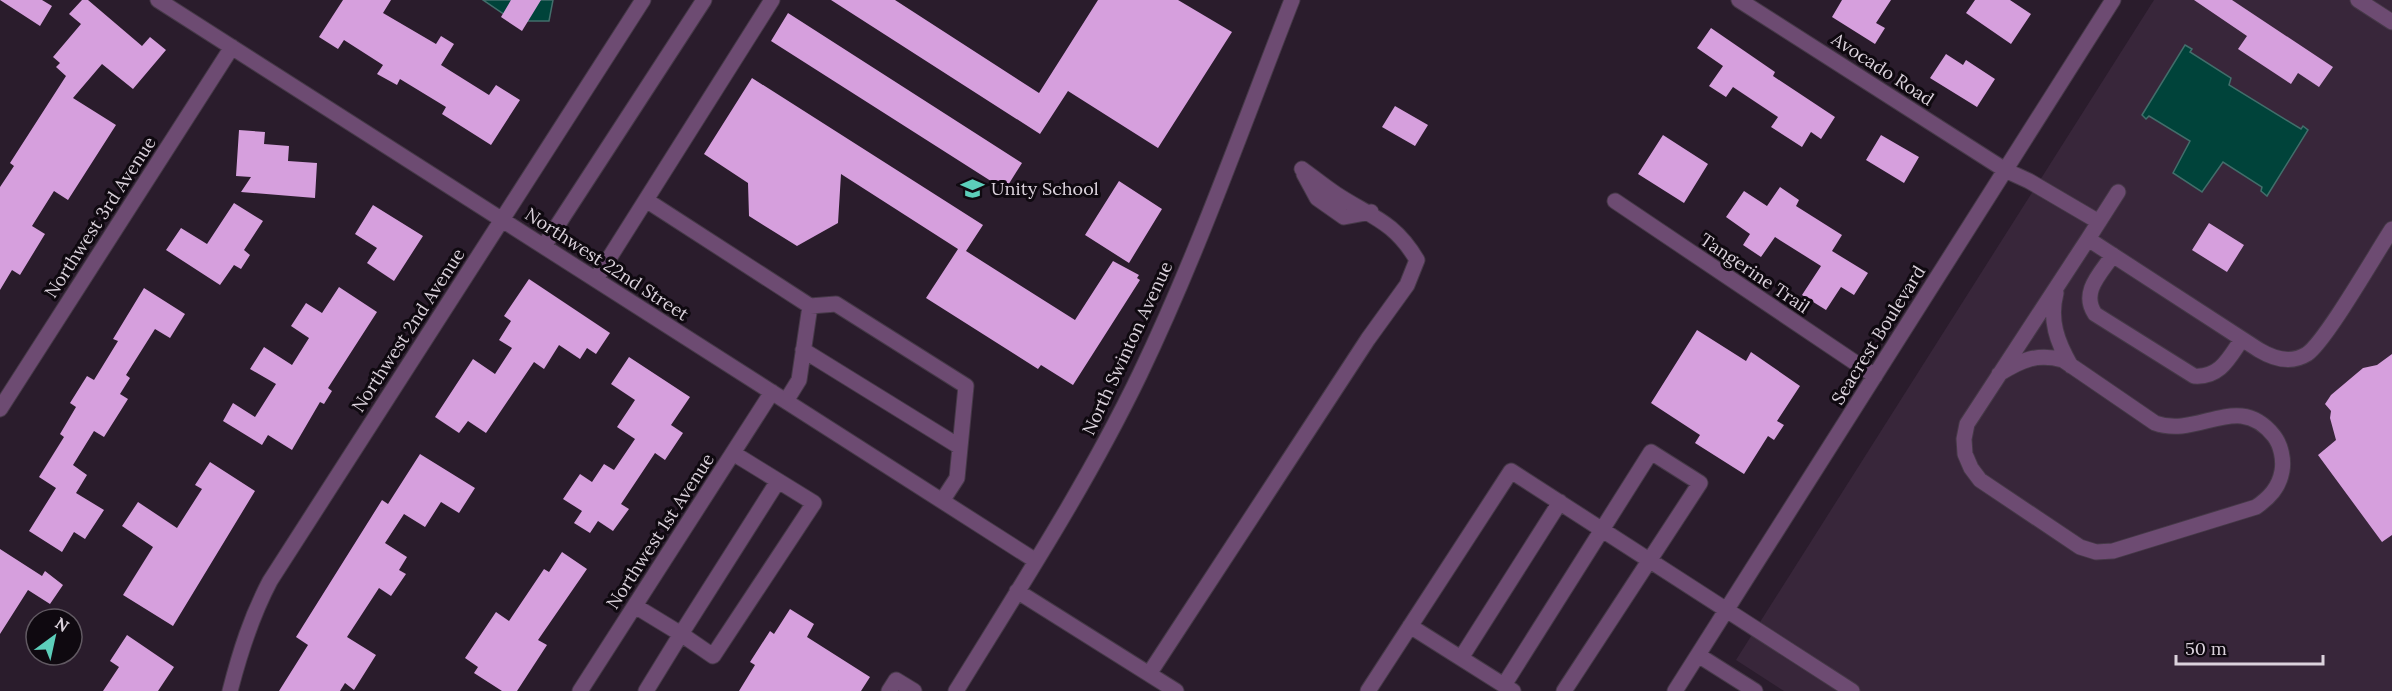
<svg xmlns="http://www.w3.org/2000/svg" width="2392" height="691" viewBox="0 0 2392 691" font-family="Lora,serif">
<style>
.built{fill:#38263a}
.water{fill:#00433a;stroke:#426e6b;stroke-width:1.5}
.building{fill:#d69fdd}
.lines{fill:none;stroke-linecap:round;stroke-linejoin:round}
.minor-casing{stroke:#463948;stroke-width:17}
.minor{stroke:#6d4b72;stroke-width:15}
.labels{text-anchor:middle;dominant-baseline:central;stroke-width:6;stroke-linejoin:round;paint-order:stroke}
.street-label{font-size:18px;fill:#dbd2dc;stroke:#0f0910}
.poi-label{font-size:18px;fill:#dbd2dc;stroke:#0f0910;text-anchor:start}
</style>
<rect width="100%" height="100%" fill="#2a1c2c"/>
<path class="built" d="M2154 0H2392V691H1784L1736 660Z"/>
<path class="water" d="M483 0H553L549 21H514Z
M2185 45 2192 49 2190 52 2231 78 2229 85 2301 129 2303 126 2308 130 2267 196 2261 191 2262 187 2223 162 2202 192 2173 173 2190 141 2149 116 2146 119 2142 115Z"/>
<path class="building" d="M0 0H42L52 6 40 26Z
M82 0H88L142 46 150 37 166 50 133 89 102 64 73 98 116 125 68 200 54 191 32 226 45 234 20 275 12 270 0 290V187L14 166 10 163 66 76 56 67 60 63 53 57 81 24 69 14Z
M343 0H391L383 13 436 44 441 36 454 44 441 65 489 95 496 85 520 100 491 145 442 114 446 107 400 79 397 85 377 74 383 65 344 40 338 49 319 37Z
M511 0H541L522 31 501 17Z
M831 0H895L1039 93 1098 0H1178L1232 32 1158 148 1068 91 1040 134Z
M1842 0H1891L1876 23 1885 28 1875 44 1832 17Z
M1975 0H2010L2031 14 2011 44 1966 13Z
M2194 0H2232L2333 67 2319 87 2298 73 2291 84 2238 49 2247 36Z
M788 13 1022 163 1005 190 771 41Z
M1711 28 1775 72 1773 76 1835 117 1821 139 1811 132 1802 147 1771 127 1778 117 1733 87 1726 97 1709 86 1723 66 1697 48Z
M1946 54 1963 65 1966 60 1995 79 1977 107 1930 78Z
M752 78 983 225 966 251 1075 320 1113 261 1139 275 1137 278 1140 280 1073 385 1041 365 1038 369 926 298 958 249 841 174 838 223 797 246 749 216 748 183 704 154Z
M1395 106 1428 125 1415 146 1382 127Z
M239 130 265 132 264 144 289 146 288 161 317 163 315 198 241 192 251 177 236 176Z
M1663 135 1708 164 1684 203 1638 174Z
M1881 135 1919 157 1904 183 1866 160Z
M1119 181 1162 209 1129 263 1085 235Z
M1780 187 1799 200 1796 206 1842 235 1832 251 1868 273 1854 295 1841 287 1826 310 1802 295 1821 266 1775 237 1761 257 1743 245 1750 234 1726 217 1744 191 1767 206Z
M234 203 263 221 244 250 250 255 241 269 234 265 220 285 166 250 181 228 207 244Z
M373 205 423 236 394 281 367 263 377 248 355 234Z
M2209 223 2244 245 2227 272 2192 250Z
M529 279 610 333 596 354 587 348 580 359 559 345 544 369 534 362 486 433 468 421 459 433 435 417 473 359 495 374 512 348 499 340 511 321 504 316Z
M339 287 377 312 328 388 332 391 324 404 320 402 292 450 268 435 262 445 223 421 233 403 255 417 276 384 250 369 264 347 292 365 309 338 291 326 306 303 322 313Z
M144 288 185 314 170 338 155 329 126 375 130 378 120 394 128 399 104 437 94 431 73 465 87 475 76 493 104 510 85 539 74 532 62 552 29 531 56 488 39 477 64 437 60 434 76 407 70 403 87 376 94 380 118 341 113 339Z
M1697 330 1746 361 1751 352 1800 386 1777 421 1784 425 1774 440 1768 436 1744 474 1695 443 1700 435 1651 403Z
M2392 354V535L2382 542 2318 455 2336 440 2330 418 2331 411 2325 404 2331 395 2363 368 2377 365Z
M629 357 690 397 671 425 683 433 665 460 655 453 621 504 629 509 613 531 598 521 590 533 574 523 582 511 563 499 580 474 592 482 604 464 614 470 635 439 617 427 635 400 611 384Z
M420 454 475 488 459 513 441 502 425 527 404 514 385 543 407 557 399 570 406 574 391 596 379 588 347 637 376 655 354 690 345 683 340 691H279L308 645 296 637 382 500 388 504Z
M210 462 255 491 173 626 123 595 153 547 122 526 138 502 177 528 202 489 195 485Z
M0 549 42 576 45 571 63 585 50 604 28 590 0 634Z
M562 552 587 569 538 640 547 645 517 691H502L474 673 478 667 465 658 496 612 509 621 544 569 549 572Z
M790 609 814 624 807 637 870 677 861 691H739L755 665 750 662 770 631 774 634Z
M127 635 174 667 158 691H103L119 667 110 661Z"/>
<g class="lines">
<defs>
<path id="minor" d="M158 0 1036 561
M1739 0 2005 170 2029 181 2099 222
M2358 0 2392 22
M1304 174 1317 198 1344 217 1371 212
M2118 192 2088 239 2259 350C2274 359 2291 364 2307 354 2326 341 2376 253 2392 229
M646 200 810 306 799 380 786 401
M1615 201 1875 376
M544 246 704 0
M2113 255C2101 273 2080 292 2095 314L2194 376C2220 378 2229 358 2242 339
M596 279 772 0
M2056 293C2049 320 2057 342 2071 366
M810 306 836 304 966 386 957 478 942 501
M803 350 960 447
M1999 374C2021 360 2037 353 2063 360L2155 423C2199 439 2238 390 2274 436 2281 445 2284 460 2282 471 2279 488 2269 498 2256 507L2113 551 2096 552 2080 547 1980 480 1971 468 1965 454 1964 439 1967 424 2088 239
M0 409 232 47
M1017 591 1176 691
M635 606 681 634 778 481
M1410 626 1513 691
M1698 655 1755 691
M1461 658 1560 502
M1149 674 1368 339 1407 285 1417 260C1394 221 1371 217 1336 194 1324 186 1313 177 1302 169
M1504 685 1651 452 1700 483 1564 691
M230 691C240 652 251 617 270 581L643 0
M580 691 772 392
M646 691 681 634 713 656 814 503 733 453
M889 691 896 680 914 691
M956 691C1020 587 1087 484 1140 374 1198 253 1243 125 1292 0
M1368 691 1511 471 1852 691
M1675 691 2113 0"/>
</defs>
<use href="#minor" class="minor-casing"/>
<use href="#minor" class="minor"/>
</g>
<defs>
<symbol id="school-bare" viewBox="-9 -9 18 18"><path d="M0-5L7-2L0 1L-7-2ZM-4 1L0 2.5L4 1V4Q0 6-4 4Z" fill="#5cceba" stroke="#0f0910" stroke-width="2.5" paint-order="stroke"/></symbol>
</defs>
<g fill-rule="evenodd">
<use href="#school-bare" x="956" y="172" width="33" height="33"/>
</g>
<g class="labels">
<g class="street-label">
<text transform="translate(1883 69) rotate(33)">Avocado Road</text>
<text transform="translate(100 217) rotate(-57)">Northwest 3rd Avenue</text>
<text transform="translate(607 264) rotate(33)">Northwest 22nd Street</text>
<text transform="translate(1755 273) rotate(34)">Tangerine Trail</text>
<text transform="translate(408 330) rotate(-57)">Northwest 2nd Avenue</text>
<text transform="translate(1878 335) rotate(-58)">Seacrest Boulevard</text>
<text transform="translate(1127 348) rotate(-65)">North Swinton Avenue</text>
<text transform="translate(660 531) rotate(-57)">Northwest 1st Avenue</text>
</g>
<g class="poi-label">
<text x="991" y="188">Unity School</text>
</g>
</g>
<g transform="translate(54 637) rotate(33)"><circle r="28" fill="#0f0910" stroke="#615962" stroke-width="1.5"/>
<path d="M0-4.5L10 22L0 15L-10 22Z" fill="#5cceba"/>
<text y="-9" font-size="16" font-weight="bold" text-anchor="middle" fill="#dbd2dc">N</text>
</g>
<path d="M2176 655v9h147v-9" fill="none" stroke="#dbd2dc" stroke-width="3"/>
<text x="2185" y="655" font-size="18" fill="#dbd2dc" stroke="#0f0910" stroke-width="4.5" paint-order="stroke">50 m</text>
</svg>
